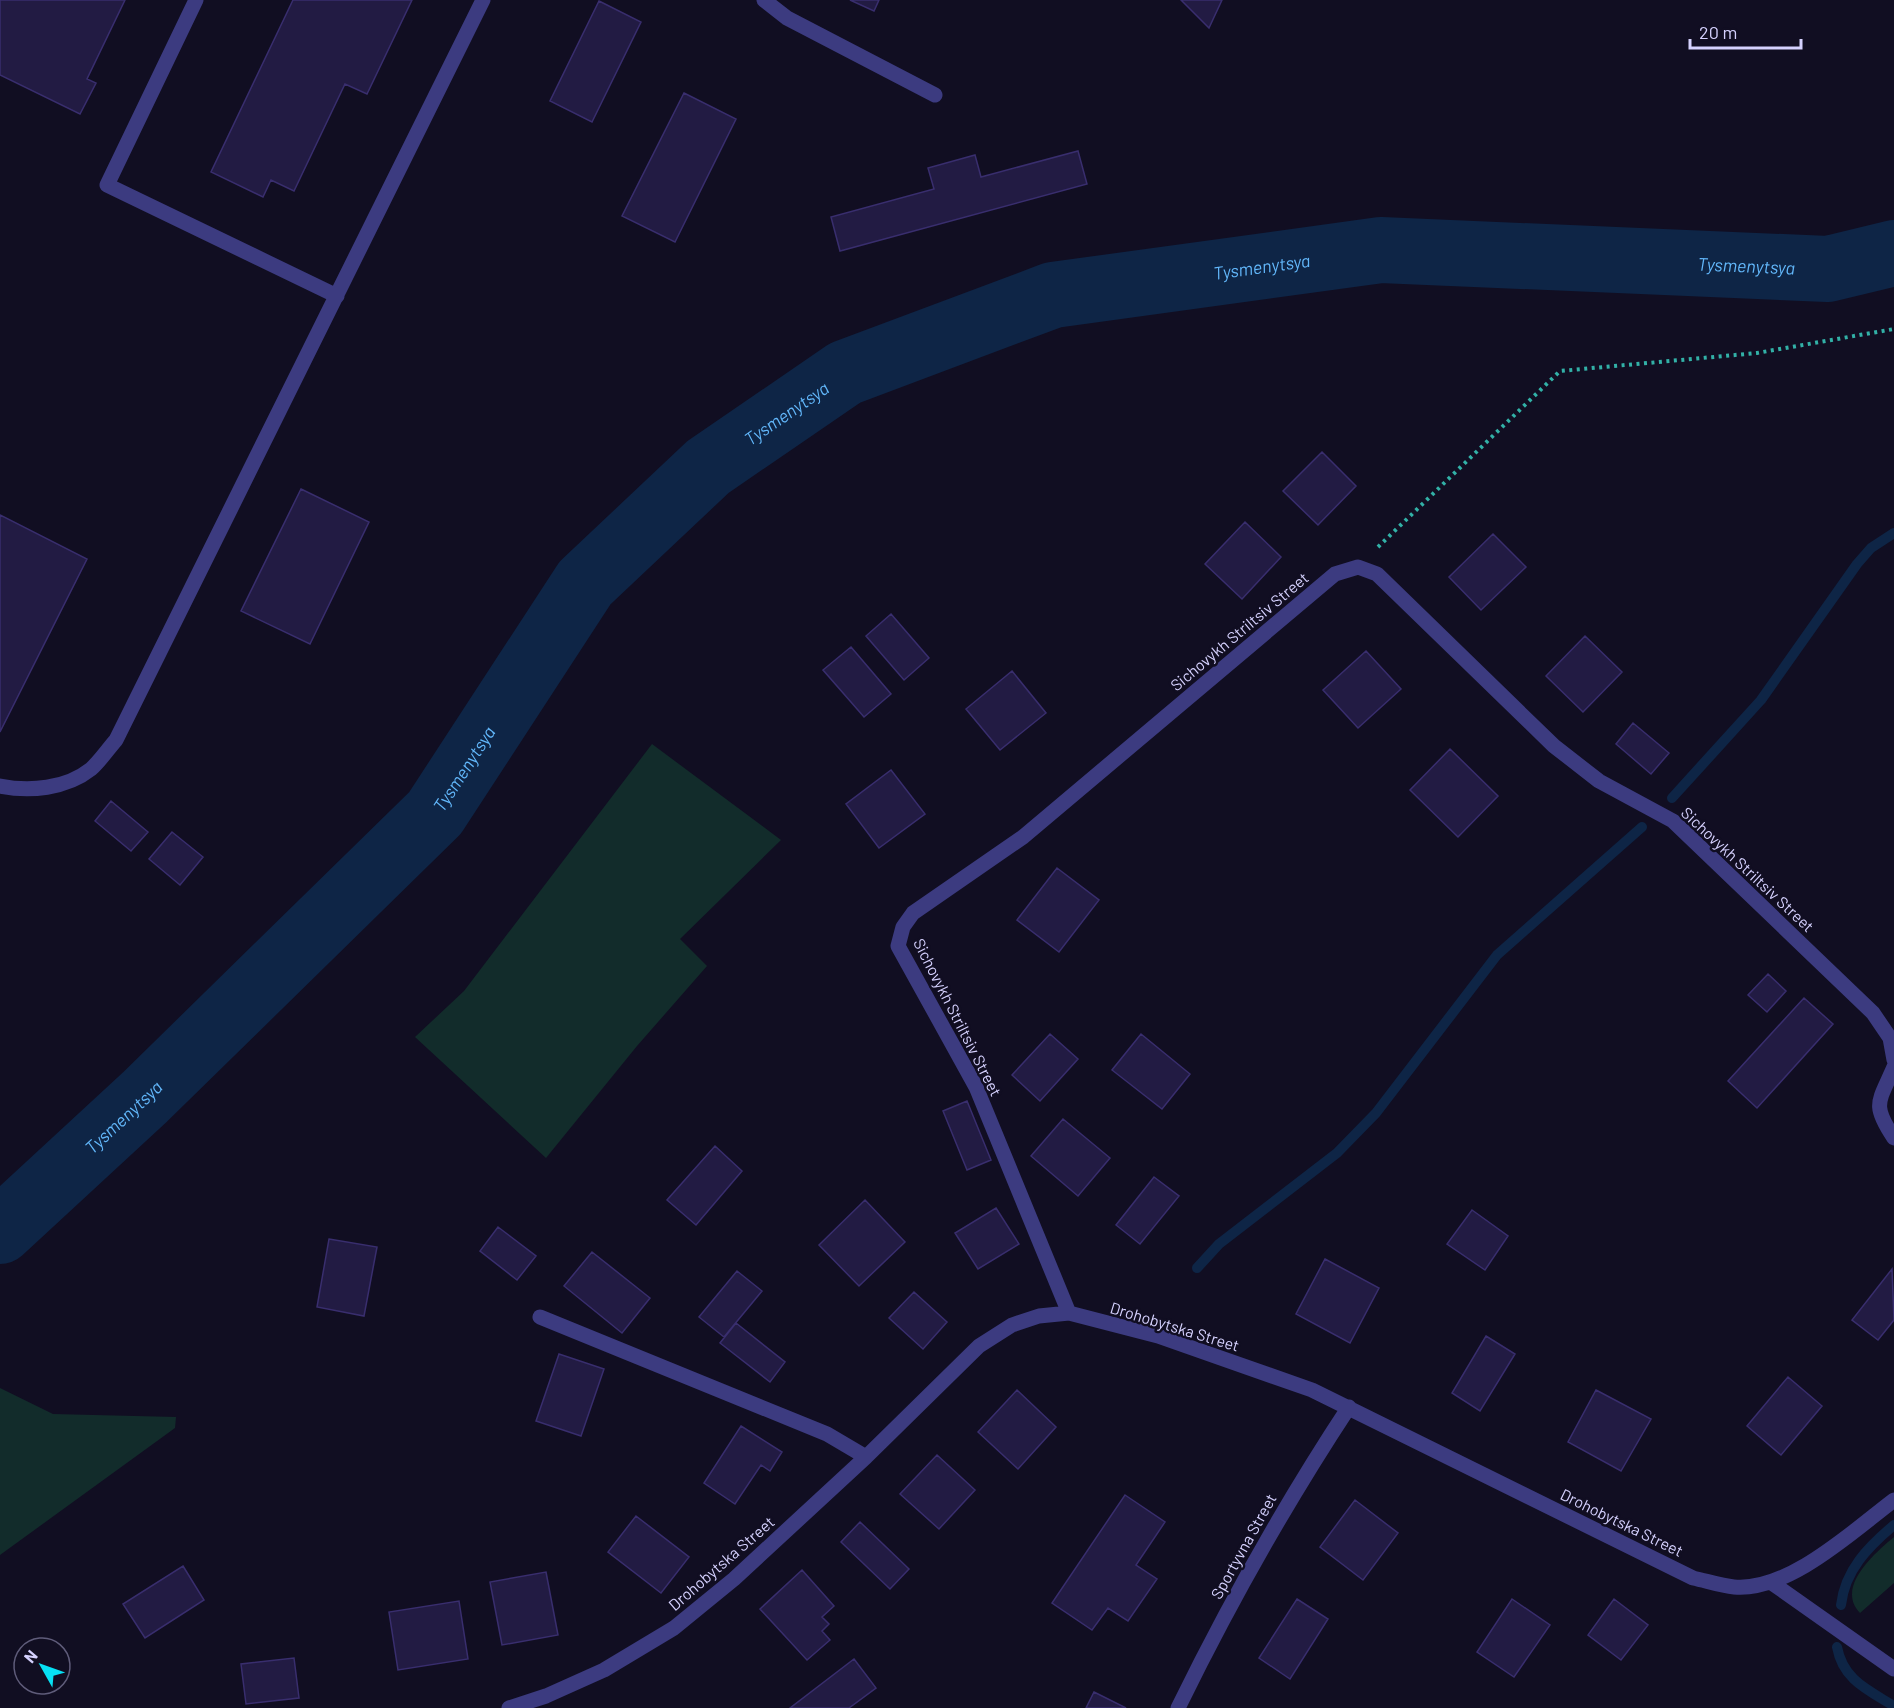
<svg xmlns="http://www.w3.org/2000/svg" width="1894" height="1708" viewBox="0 0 1894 1708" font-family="Barlow,sans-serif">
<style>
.green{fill:#122c2b}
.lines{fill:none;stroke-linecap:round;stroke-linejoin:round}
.stream{stroke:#0e2546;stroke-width:10}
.river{stroke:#0e2546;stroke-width:66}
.building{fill:#221b43;stroke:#392e6e;stroke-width:1.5}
.path{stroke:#32b1a7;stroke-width:4;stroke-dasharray:3 4.5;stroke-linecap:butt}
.minor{stroke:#3c3b80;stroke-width:15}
.labels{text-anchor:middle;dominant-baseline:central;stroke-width:5;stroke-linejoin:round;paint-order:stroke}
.street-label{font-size:16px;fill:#d5d1fe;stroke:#110e22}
.water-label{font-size:18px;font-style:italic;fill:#62b7fa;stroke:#110e22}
</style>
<rect width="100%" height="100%" fill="#110e22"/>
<path class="green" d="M652 744 781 840 680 939 707 966 637 1046 546 1158 415 1037 464 991Z
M0 1388 53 1414 176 1417 175 1428 0 1555Z
M1894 1537V1583L1860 1613C1835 1587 1875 1553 1894 1537Z"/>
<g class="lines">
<path class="stream" d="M1672 798 1761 700 1857 564 1871 548 1894 533
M1197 1268 1219 1244 1337 1153 1376 1113 1497 955 1642 827
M1841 1605C1845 1570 1868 1547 1894 1525
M1837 1647C1843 1680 1868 1690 1894 1706"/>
<path class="river" id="s1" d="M0 1231 145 1097 435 813 585 583 708 467 845 373 1053 295 1381 250 1828 269 1894 253"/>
</g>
<path class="building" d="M0 0H125L87 79 96 83 80 114 0 75Z
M293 0H412L367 94 345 84 294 191 271 180 263 197 211 172Z
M850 0H879L874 11Z
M1181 0H1222L1209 28Z
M599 1 641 22 592 122 550 101Z
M684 93 736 119 675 242 622 216Z
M1078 151 1087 184 840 251 831 217 934 189 928 168 975 155 981 177Z
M1322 452 1356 486 1318 525 1283 491Z
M301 489 369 522 310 644 241 611Z
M0 515 87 559 0 732Z
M1245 522 1281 557 1242 599 1205 564Z
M1493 534 1526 567 1481 610 1449 577Z
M891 614 929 658 904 680 866 636Z
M1585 636 1622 672 1583 712 1546 676Z
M851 647 891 694 864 717 823 670Z
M1366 651 1401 689 1358 728 1323 690Z
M1012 671 1046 713 1000 750 966 709Z
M1633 723 1669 753 1651 774 1616 744Z
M1450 749 1498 796 1458 837 1410 790Z
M891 770 925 814 879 848 846 804Z
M111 801 148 832 131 851 95 821Z
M172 832 203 857 180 885 149 859Z
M1057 868 1099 900 1059 952 1017 920Z
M1768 974 1786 991 1767 1012 1748 995Z
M1804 998 1833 1024 1757 1108 1728 1081Z
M1050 1034 1078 1059 1040 1101 1012 1075Z
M1141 1034 1190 1074 1162 1109 1112 1070Z
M967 1101 991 1160 967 1170 943 1111Z
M1063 1119 1110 1158 1078 1196 1031 1156Z
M715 1146 742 1171 696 1225 667 1200Z
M1154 1177 1179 1196 1140 1244 1116 1225Z
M865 1200 905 1242 859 1286 819 1245Z
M996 1208 1019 1244 978 1269 955 1233Z
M1472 1210 1508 1236 1485 1270 1447 1244Z
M498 1227 536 1256 517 1280 480 1251Z
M329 1239 377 1247 364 1316 317 1307Z
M592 1252 650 1298 622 1333 564 1286Z
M1325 1259 1379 1288 1350 1343 1296 1314Z
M1892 1269 1894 1320 1878 1340 1852 1320Z
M737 1271 762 1291 724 1337 699 1317Z
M914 1292 947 1322 923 1349 889 1318Z
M736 1323 785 1362 770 1382 720 1343Z
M1486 1336 1515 1354 1480 1411 1452 1393Z
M559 1354 604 1369 581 1436 536 1421Z
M1788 1377 1822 1406 1781 1455 1747 1426Z
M1017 1390 1056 1427 1018 1469 978 1432Z
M1596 1390 1651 1419 1621 1471 1568 1442Z
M741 1426 782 1452 770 1471 761 1465 735 1504 704 1483Z
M937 1455 975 1490 939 1529 900 1494Z
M1125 1495 1165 1522 1136 1565 1157 1579 1128 1621 1108 1608 1092 1630 1052 1603Z
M1355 1500 1398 1533 1363 1580 1320 1547Z
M636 1516 689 1557 661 1593 608 1552Z
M860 1522 909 1569 890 1589 841 1542Z
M183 1566 204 1600 145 1638 123 1604Z
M802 1570 834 1606 822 1617 829 1624 822 1631 830 1640 807 1660 760 1609Z
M546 1572 558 1635 502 1645 490 1582Z
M1297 1599 1328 1619 1290 1679 1259 1658Z
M1512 1599 1550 1625 1514 1677 1477 1652Z
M1614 1599 1648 1625 1621 1660 1588 1635Z
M459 1601 468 1659 398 1670 389 1612Z
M294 1658 299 1698 246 1704 241 1664Z
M854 1659 876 1688 849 1708H790Z
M1094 1692 1126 1708H1086Z"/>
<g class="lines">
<path class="path" d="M1378 547 1560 371 1757 353 1894 329"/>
<path class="minor" d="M196 0 107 185 337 296
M764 0 787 18 935 95
M0 786C29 792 66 789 91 769 100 761 108 749 116 740L483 0
M1894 1067C1879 1102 1871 1104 1894 1138
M1069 1313 976 1087 898 946 903 927 913 913 1023 837 1335 574 1358 567 1377 574 1554 746 1599 781 1673 821 1873 1013 1890 1038 1894 1060
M540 1317 827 1434 866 1457
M1772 1583 1894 1669
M509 1708 546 1696 604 1670 674 1628 734 1579 866 1457 979 1346 1012 1325 1039 1316 1069 1313 1158 1336 1312 1390 1693 1578C1707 1581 1721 1586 1734 1587 1788 1592 1853 1531 1894 1500
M1178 1708C1229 1604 1285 1504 1349 1407"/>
</g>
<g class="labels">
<g class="street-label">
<text transform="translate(1239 631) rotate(-40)">Sichovykh Striltsiv Street</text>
<text transform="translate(1748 869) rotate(43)">Sichovykh Striltsiv Street</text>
<text transform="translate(958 1017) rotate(63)">Sichovykh Striltsiv Street</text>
<text transform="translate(1175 1326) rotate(17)">Drohobytska Street</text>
<text transform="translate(1622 1522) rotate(26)">Drohobytska Street</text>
<text transform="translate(1243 1546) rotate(-61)">Sportyvna Street</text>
<text transform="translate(721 1563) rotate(-41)">Drohobytska Street</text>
</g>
<g class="water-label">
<text stroke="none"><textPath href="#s1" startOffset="2132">Tysmenytsya</textPath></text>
<text stroke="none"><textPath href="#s1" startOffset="1646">Tysmenytsya</textPath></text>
<text stroke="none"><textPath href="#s1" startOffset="1142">Tysmenytsya</textPath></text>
<text stroke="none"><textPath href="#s1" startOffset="656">Tysmenytsya</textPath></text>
<text stroke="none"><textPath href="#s1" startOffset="168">Tysmenytsya</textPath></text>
</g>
</g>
<g transform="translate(42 1666) rotate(310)"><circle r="28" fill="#110e22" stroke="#5f5c7a" stroke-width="1.5"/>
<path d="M0-4.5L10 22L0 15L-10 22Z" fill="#07e0f3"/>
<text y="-9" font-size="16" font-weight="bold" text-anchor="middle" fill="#d5d1fe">N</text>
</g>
<path d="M1690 39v9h111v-9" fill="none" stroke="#d5d1fe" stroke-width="3"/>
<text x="1699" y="39" font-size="18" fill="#d5d1fe" stroke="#110e22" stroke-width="4.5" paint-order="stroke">20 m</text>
</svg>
